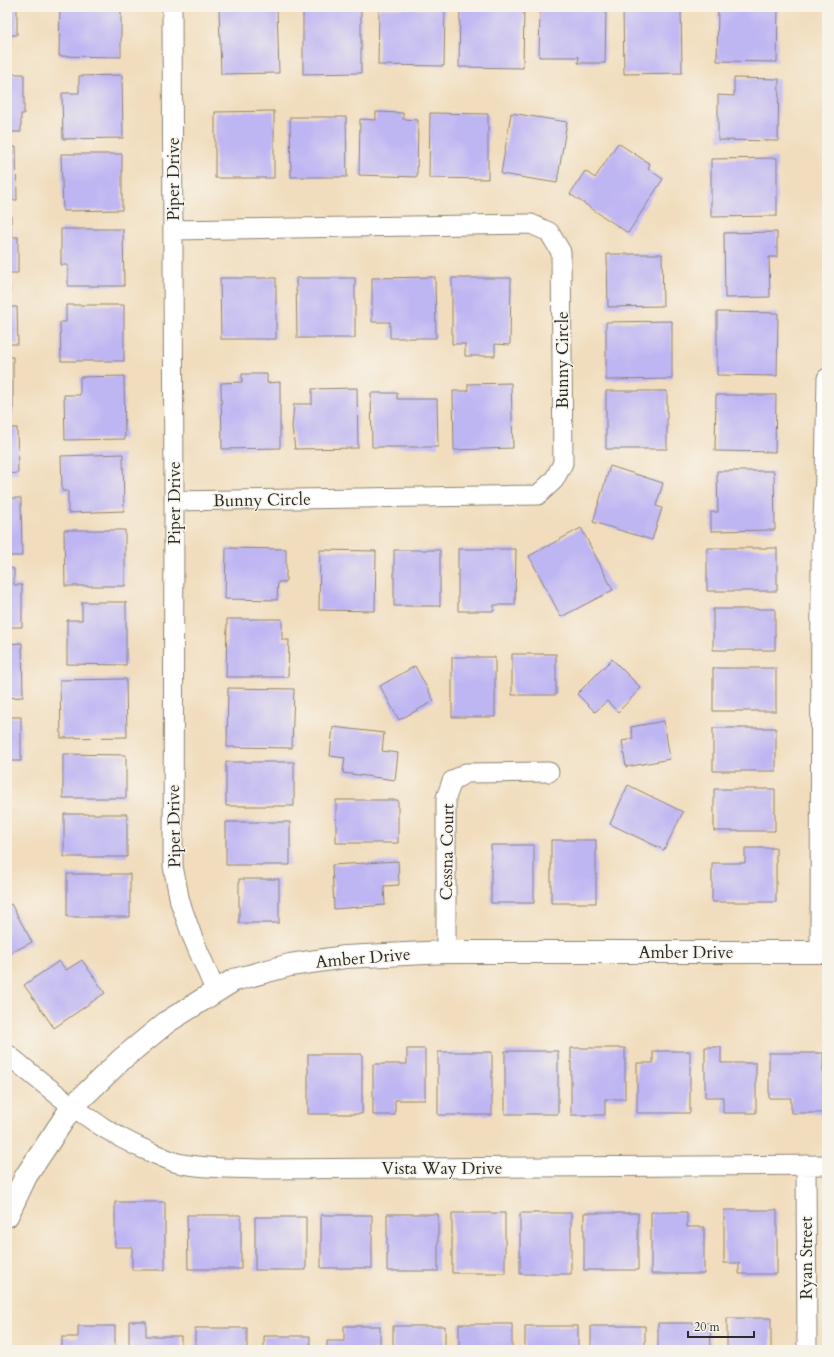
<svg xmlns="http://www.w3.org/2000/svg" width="834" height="1357" viewBox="0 0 834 1357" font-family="Cardo,serif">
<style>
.building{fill:#beb5f3}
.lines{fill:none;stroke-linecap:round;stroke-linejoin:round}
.minor-casing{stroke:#8e8474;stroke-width:21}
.tertiary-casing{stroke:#8e8474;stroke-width:24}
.minor{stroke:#fff;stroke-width:19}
.tertiary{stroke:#fff;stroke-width:22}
.labels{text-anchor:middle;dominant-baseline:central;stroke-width:3;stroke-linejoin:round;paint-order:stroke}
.street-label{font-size:17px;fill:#2b2b2b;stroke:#f7f3e8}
</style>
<rect width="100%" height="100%" fill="#f7f3e8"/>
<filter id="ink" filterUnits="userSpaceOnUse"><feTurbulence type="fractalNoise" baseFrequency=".025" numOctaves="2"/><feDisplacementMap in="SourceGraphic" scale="8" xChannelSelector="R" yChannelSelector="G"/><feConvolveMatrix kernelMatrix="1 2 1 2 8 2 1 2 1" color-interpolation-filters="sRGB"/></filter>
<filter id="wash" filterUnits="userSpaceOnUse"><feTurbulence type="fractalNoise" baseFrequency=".012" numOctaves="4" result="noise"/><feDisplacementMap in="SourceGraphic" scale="16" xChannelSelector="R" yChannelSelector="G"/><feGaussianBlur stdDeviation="0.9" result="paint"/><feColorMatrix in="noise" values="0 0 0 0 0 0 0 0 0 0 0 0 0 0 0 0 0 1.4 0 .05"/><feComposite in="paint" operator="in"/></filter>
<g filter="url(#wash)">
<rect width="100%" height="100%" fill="#f1ddbd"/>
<g id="blocks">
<path class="building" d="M7 7H17V35H11L10 58H7Z
M60 7H121V57L59 56Z
M277 7 279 73 221 74 219 8Z
M361 7V73L303 74V8Z
M460 7 524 8 523 68 459 67Z
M623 7H681L682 73 624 74Z
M718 7H778L777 62 717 61Z
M379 8 445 9 444 66 378 65Z
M540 9 606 10 605 63H578L579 57H539Z
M7 74H24V114H21V132H7Z
M122 75 123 138 63 139 62 93H79V76Z
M734 78 779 79 778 141 718 140V95L734 96Z
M274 111V178H215V112Z
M376 112 403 113V119L418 120 417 177 359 175 360 119 376 120Z
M430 113 488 114V179L429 178Z
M511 113 567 122 557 183 501 174Z
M290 117H346L347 177H291Z
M618 143 650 164 648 169 663 179 628 233 570 194 585 171 595 178Z
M7 147H16L17 200H7Z
M61 154H122V210L63 211Z
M777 158V216L711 217V159Z
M7 215H11V237H18V273H7Z
M61 229H123L124 286H68V265H61Z
M777 232V257H769L770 297 725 298 724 233Z
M607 254H662L663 306 608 307Z
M435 277 436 338H390V322H372V278Z
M220 278H276V339H221Z
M296 278H355V338H297Z
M452 278H511L510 345 495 344V356H465V344H452Z
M7 286H10V307H17L18 344H7Z
M66 305H124V361H61L60 322H66Z
M717 312 778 313 777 376 717 375Z
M672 321V379L606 380V322Z
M7 357H13V415H7Z
M242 374H267V383L280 382V448L222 449 221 383 242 382Z
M124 376 125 439 65 440 64 395H80V377Z
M511 383 513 448 454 450 453 391H468V384Z
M357 388 358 448 295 449 292 427 294 404H312V389Z
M606 391H667V449H606Z
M371 393H397V399H437L438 447H372Z
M716 395H776L775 452 715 451Z
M7 428H17L18 473 7 474Z
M123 454 124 511 68 513V491H62L61 456Z
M610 466 663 483 656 506 662 508 652 540 593 522Z
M717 471H774L775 530 711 531V512H718Z
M7 498H21L22 556H7Z
M581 528 613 590 561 617 529 556Z
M64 530H125V586H65Z
M226 548 286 549V582H278L277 600 225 599Z
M707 548H777V591H707Z
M458 549H516L515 605H494V611H458Z
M320 550 376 551 375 611 319 610Z
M394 550H440V606H394Z
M7 568 14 569V585H22V627H7Z
M82 602H126V665L67 664V620H82Z
M713 609H775V650H713Z
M227 619H282V640H289L288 677H226Z
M22 643 23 697 7 698V644Z
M512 654H556V695H512Z
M452 657H495V717H452Z
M612 659 641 688 618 712 607 701 595 712 577 694Z
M415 666 434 701 399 720 380 686Z
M713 668H776V711H713Z
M126 679 127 737 61 738 60 680Z
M228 688 294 689 292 748 227 747Z
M7 717H21V761H7Z
M664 721 670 759 626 767 622 741 633 739 631 727Z
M333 727 384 733 382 751 398 753 395 780 343 773 345 758 330 756Z
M713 728H776V771H713Z
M63 754 126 755V798H63Z
M226 762H294V806H226Z
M628 785 683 812 664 850 610 824Z
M714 789H775V831H714Z
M336 800H398V843H336Z
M64 814H127V857H64Z
M226 822H290V865H226Z
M551 840H596V903H551Z
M491 845H534V903H491Z
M745 848H776V902H712V863H745Z
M398 861 399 885 384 886 385 905 334 909 332 865Z
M67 874H130V917H67Z
M239 879H279V923H239Z
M11 904 32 942 7 955V906Z
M82 960 105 993 54 1028 24 985 59 961 66 970Z
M705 1047H721V1063H756V1113H723V1097H705Z
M571 1048H625V1099H605V1115H571Z
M407 1049H425V1100H395V1115H373V1064H407Z
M505 1051H558V1114H505Z
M653 1051H690V1113H637V1063H653Z
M438 1052H492V1115H438Z
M769 1053H823V1113H791V1098H769Z
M308 1054H362V1114H308Z
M115 1202H165V1270H132V1247H115Z
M724 1210H777V1274H739V1263H724Z
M651 1212H687V1227H704V1274H651Z
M452 1213H505V1273H452Z
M520 1213H571V1274H520Z
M584 1213H638V1270H584Z
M387 1214H438V1271H387Z
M187 1215H241V1269H188Z
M321 1215H372V1268H321Z
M255 1217H306V1270H255Z
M727 1318H771V1350H727Z
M129 1321H146V1336H181V1350H129Z
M658 1323H710L711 1350H658Z
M459 1324H512V1350H459Z
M78 1326H115V1350H62V1337H78Z
M344 1326H380V1350H327V1341H344Z
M393 1326H445V1350H393Z
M525 1326H578V1350H525Z
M591 1326H645V1350H591Z
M195 1328H247V1350H195Z
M264 1336H310V1350H264Z"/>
</g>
</g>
<g filter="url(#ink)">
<use href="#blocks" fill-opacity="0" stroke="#8e8474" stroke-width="1"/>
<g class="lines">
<defs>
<path id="minor" d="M172 7 174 501 173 866 180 902 192 936 215 990
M174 230 531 224 549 232 561 252 563 463 554 480 538 495 174 501
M446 952V798L452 781 466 773 549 772
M820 952 821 562 825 475 827 378
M7 1054C54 1092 99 1132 155 1154 163 1157 170 1161 178 1163 205 1169 235 1168 263 1169L827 1165
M806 1165 807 1350"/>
<path id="tertiary" d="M7 1216 26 1176 72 1107 122 1059 167 1022 234 980 290 965 345 957 446 952H827"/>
</defs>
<use href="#minor" class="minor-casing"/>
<use href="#tertiary" class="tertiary-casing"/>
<use href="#minor" class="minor"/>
<use href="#tertiary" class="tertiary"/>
</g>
</g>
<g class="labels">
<g class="street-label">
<text transform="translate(173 179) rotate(-90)">Piper Drive</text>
<text transform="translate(562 360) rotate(-90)">Bunny Circle</text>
<text transform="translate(262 500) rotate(-1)">Bunny Circle</text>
<text transform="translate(174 503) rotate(-90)">Piper Drive</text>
<text transform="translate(174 826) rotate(-91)">Piper Drive</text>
<text transform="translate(447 852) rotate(-89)">Cessna Court</text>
<text x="686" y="952">Amber Drive</text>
<text transform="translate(363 958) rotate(-5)">Amber Drive</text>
<text x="442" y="1168">Vista Way Drive</text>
<text transform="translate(806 1258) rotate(-90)">Ryan Street</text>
</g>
</g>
<rect width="834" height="1357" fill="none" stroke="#f7f3e8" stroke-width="24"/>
<path d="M688 1331v6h66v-6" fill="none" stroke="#2b2b2b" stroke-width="2"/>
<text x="694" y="1331" font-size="12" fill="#2b2b2b" stroke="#f7f3e8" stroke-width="3" paint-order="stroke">20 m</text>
</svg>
